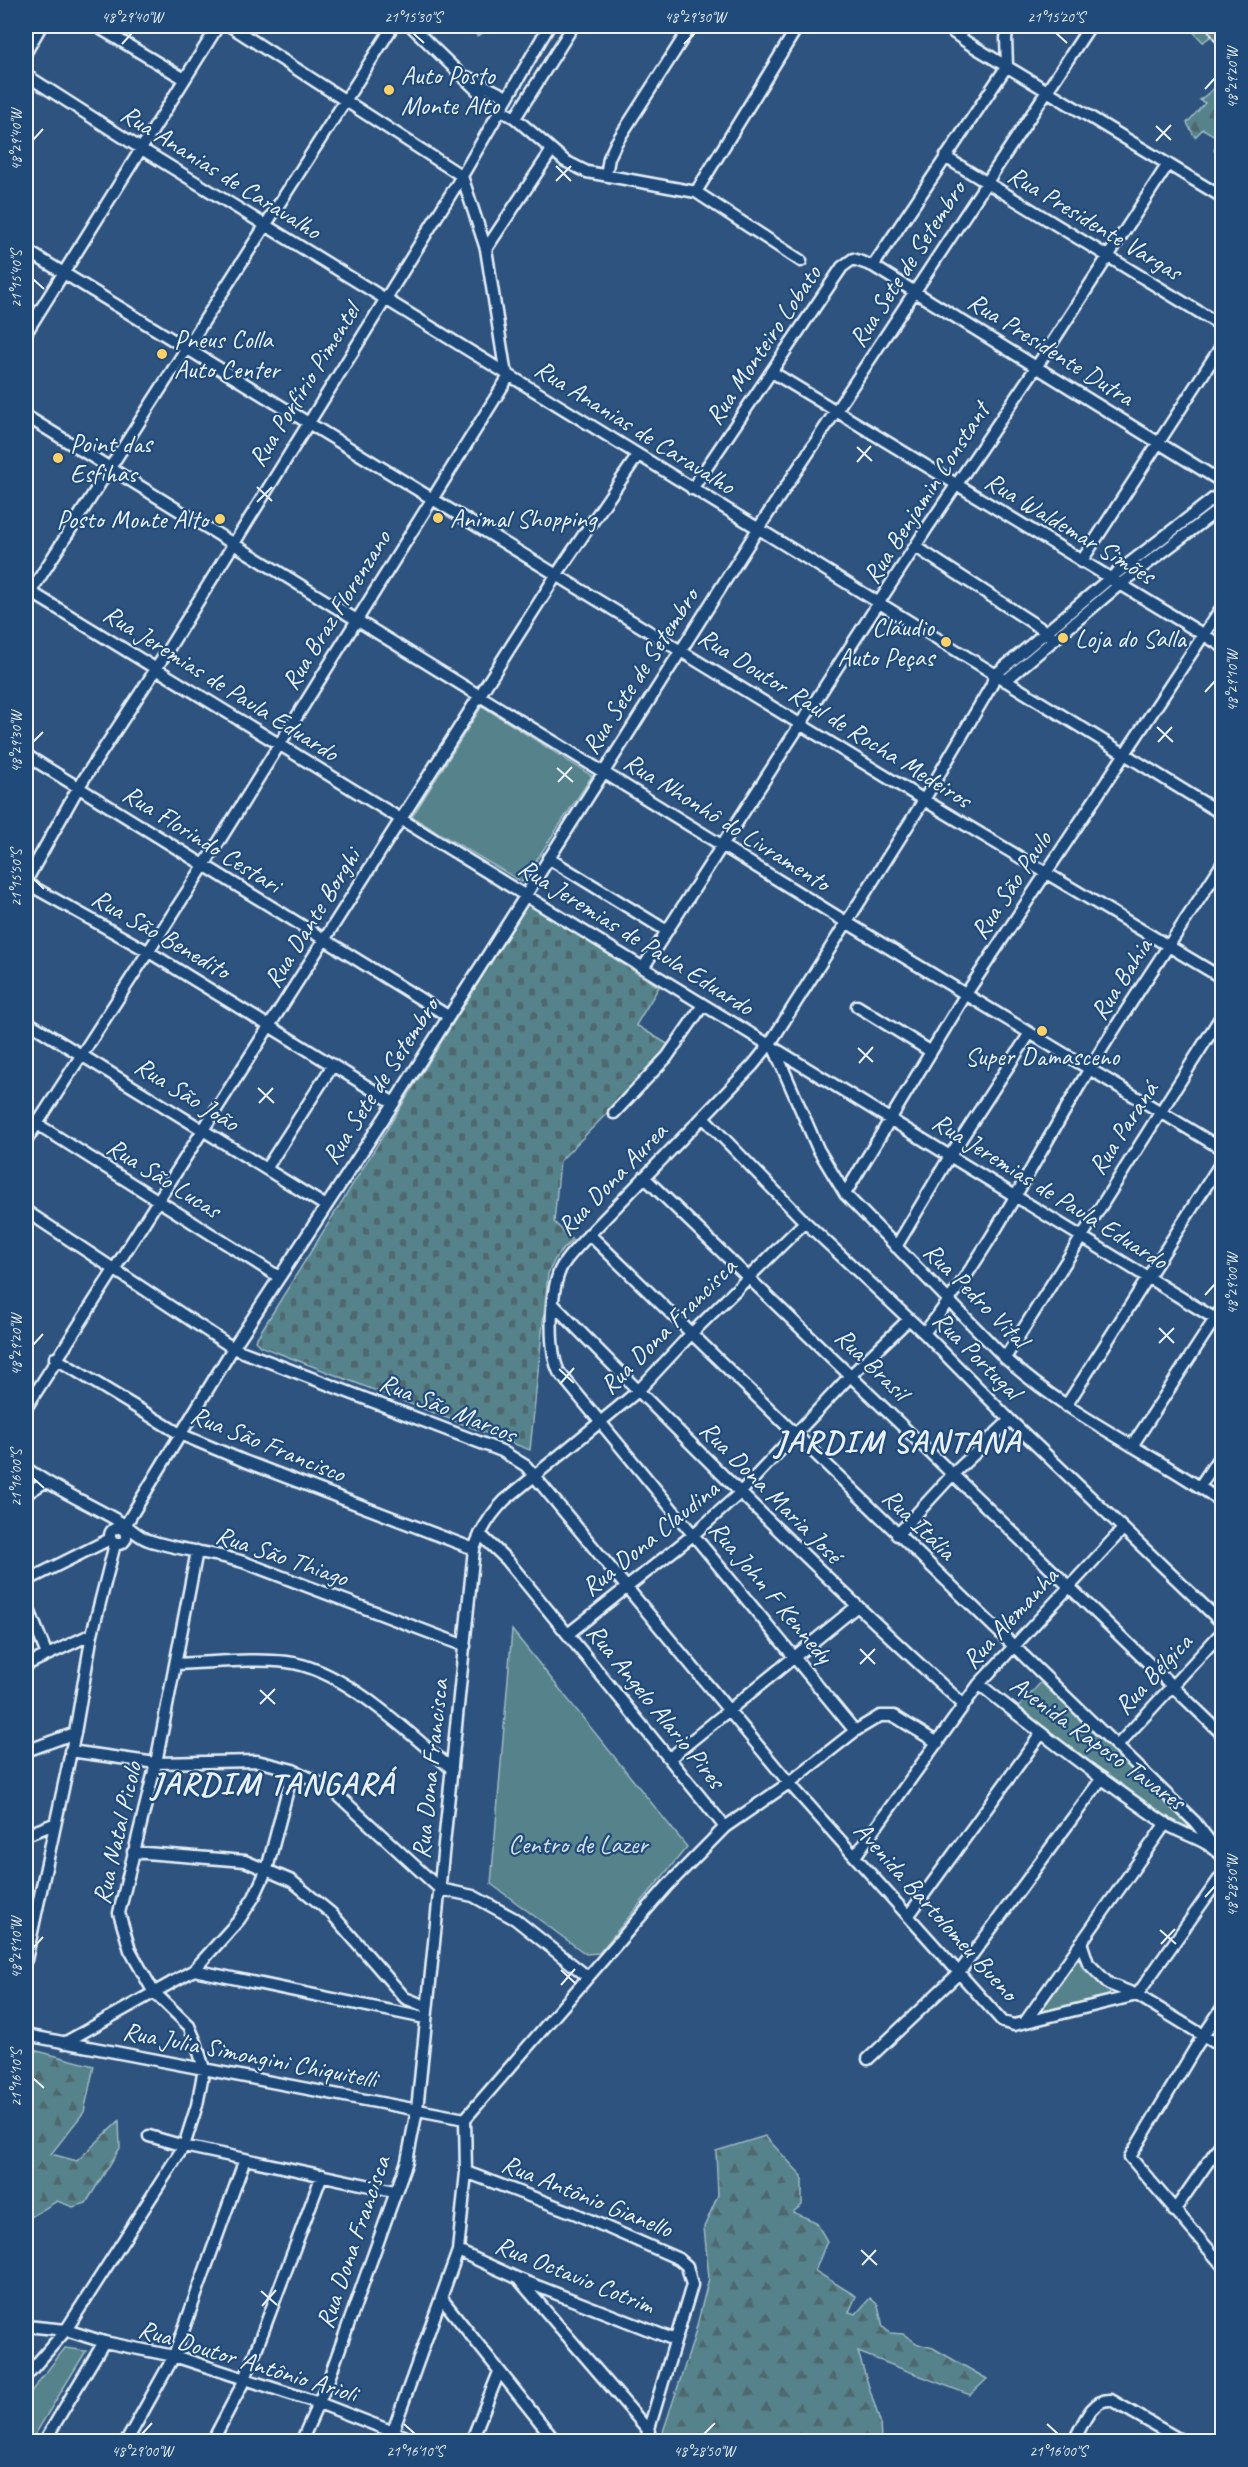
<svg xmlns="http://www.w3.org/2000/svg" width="1248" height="2467" viewBox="0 0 1248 2467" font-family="Caveat,sans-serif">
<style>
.green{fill:#55828b;stroke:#9ebac2;stroke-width:1.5}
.forest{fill:url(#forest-firs);stroke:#9ebac2;stroke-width:1.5}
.cemetery{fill:url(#cemetery-stones);stroke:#9ebac2;stroke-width:1.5}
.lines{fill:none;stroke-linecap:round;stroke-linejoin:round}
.minor-casing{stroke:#e8f1f8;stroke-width:15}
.major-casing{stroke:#e8f1f8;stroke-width:18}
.minor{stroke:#1f4a7a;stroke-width:10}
.major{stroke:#6c7e84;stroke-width:14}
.ticks{fill:none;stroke:#e8f1f8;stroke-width:2}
.poi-dot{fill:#ffd166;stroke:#1f4a7a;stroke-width:2}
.labels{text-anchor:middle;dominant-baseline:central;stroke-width:4.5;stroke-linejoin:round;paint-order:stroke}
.poi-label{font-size:26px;fill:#e8f1f8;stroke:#1f4a7a;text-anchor:start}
.street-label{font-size:26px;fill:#e8f1f8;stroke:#1f4a7a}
.park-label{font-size:26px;fill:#d2e0e8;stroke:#1f4a7a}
.district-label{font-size:32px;font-weight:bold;letter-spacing:1.5px;fill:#e8f1f8;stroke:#1f4a7a}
.neatline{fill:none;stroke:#e8f1f8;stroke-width:2}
.ticks-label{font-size:15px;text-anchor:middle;fill:#e8f1f8}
</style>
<defs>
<pattern id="forest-firs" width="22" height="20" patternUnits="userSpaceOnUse" patternTransform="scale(1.5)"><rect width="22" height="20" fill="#55828b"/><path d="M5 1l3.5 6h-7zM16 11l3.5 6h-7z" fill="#4e686e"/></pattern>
<pattern id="cemetery-stones" width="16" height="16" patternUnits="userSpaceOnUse" patternTransform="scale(1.5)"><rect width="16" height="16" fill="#55828b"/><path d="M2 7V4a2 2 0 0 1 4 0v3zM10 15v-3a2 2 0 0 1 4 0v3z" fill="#4e686e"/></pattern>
</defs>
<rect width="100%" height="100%" fill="#2e537f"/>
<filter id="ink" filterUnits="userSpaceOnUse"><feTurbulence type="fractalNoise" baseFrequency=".0167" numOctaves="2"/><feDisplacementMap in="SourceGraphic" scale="12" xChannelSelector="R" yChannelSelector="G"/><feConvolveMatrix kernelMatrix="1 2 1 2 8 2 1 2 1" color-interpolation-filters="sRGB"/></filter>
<g filter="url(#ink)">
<path class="green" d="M1188 26H1208L1214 34 1203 42Z
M482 706 592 776 522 882 412 817Z
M512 1630 687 1847 599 1953 586 1954 491 1884Z
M1043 1680 1182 1817 1192 1831 1177 1824 1017 1709Z
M1076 1960H1079L1110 1990 1109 1996 1042 2012 1040 2010Z
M65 2348 86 2351 31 2441H26V2398Z"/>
<path class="forest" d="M471 26H496L477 36Z
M1222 82V159L1214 150 1219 138 1203 129 1195 137 1187 123 1205 103 1200 100Z
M26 2048 94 2066 84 2112 51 2154 77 2161 119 2121 120 2148 86 2203 73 2207 57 2201 26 2220Z
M765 2136 802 2176V2205L793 2212 816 2222 827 2241 815 2271 856 2296 849 2312 856 2314 870 2298 878 2305 883 2327 890 2333 903 2334 918 2344 933 2348 987 2379 970 2395 858 2352 880 2422 881 2441H660L693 2341 709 2278 704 2227 718 2195 716 2151Z"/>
<path class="cemetery" d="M528 903 659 987 636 1025 669 1045 668 1051 560 1161 554 1222 572 1240 556 1257 548 1274 530 1450 260 1346 255 1341Z"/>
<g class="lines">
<defs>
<path id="minor" d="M96 26 183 78
M411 26 492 105 515 118 565 161 587 172 696 192 801 261
M949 26 954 33 968 43 1222 197
M26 52 41 26
M26 75 140 148 1222 814
M467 77 507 97
M515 118 573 26
M945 157 1222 326
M606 175 609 158 616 143 691 26
M696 192 798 26
M486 249 552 150
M26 250 924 800 1222 978
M873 266 1007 66 1006 38 1009 26
M26 333 218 26
M772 372 1222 646
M26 416 846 922 1222 1149
M692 489 842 267 853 259 873 266 1222 482
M916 547 1051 635
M1081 562 1222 345
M26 589 1222 1323
M26 599 393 26
M1005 681 1119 585 1222 507
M26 755 448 1016
M548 858 667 931
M26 881 78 788 156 669 462 176 549 26
M26 883 149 952 394 1103
M643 968 927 528 1037 366 1168 164
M857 1006 930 1051
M26 1021 326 1206
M774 1048 818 1149 845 1194 1005 1358C1070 1417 1151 1452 1222 1502
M614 1113 667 1057 703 1005
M26 1117 279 1277
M703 1117 805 1222 924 1333 1010 1420 1222 1623
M26 1141 203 867 509 376 505 369 486 249 462 176 230 26
M266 1169 333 1065
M644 1177 1222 1734
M845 1194 966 994 1222 607
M26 1211 233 1348 502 1451 526 1466 789 1783 1003 2022 1014 2025 1137 1995 1222 1875
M589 1234 1195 1822 1215 1848
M896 1247 950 1156 1030 1033
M553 1304C687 1441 822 1576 964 1705
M924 1333C989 1253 1035 1158 1089 1070 1131 1000 1178 933 1222 864
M55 1358 180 1434 244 1461 474 1549
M1005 1358 1222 1015
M1066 1406 1222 1161
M26 1408 557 574 638 455
M1132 1446 1222 1308
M26 1468C57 1491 93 1505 125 1525 133 1530 139 1537 148 1540 180 1551 214 1552 246 1563L465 1646
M1200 1486 1222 1453
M26 1494 45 1482
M110 1536a8 8 0 1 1 16 0a8 8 0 1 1-16 0Z
M123 1529 233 1348 394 1103 758 529 1090 26
M480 1534 507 1560 725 1827
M897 1535 954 1473 1010 1420
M26 1581 110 1539
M26 1602 47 1655
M568 1634 693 1535 739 1494 850 1376 909 1319
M176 1664C212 1663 251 1658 287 1662 345 1669 408 1733 452 1769
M26 1665 92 1634
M979 1684C1039 1732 1100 1779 1163 1822 1182 1835 1207 1839 1222 1856
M855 1731 559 1372C548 1349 550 1294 560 1270 565 1259 575 1250 583 1241L753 1065 769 1045 924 800 991 686 995 675 1109 579 1222 492
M1117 1746 1222 1632
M26 1751 75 1733
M70 1751 156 1763 257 1761 293 1770 330 1788 440 1889 473 1896 515 1919 588 1977
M670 1758 856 1607
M26 1835 54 1824
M133 1852 245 1861 292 1881 331 1913 405 1998 425 2006
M856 1855 979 1684 1123 1529
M909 1915 1041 1734
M1081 1942 1088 1963 1109 1984 1137 1995 1222 2047
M26 1960 75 1733 92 1634 115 1544
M194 1970 425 2018
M1222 2008 1197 2045 1130 2157 1222 2265
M1025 2022 1166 1823
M26 2035 465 2119
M64 2043 194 1970 239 1920 254 1897 267 1869 293 1770
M868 2059 958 1974 1102 1778
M465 2119 667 1886 725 1827 789 1783 855 1731 880 1716H894L938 1743
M149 2136 184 2146 394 2191
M466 2172 574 2213 679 2259 687 2266 692 2285 645 2442
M1174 2211 1222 2142
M458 2251 519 2279 675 2340
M520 2281 649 2431
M442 2299 556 2442
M26 2326 66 2330 104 2342 174 2356 319 2403 419 2442
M26 2376 66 2330 184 2146 197 2105 204 2069 196 2042 189 2026 153 1991 130 1950 119 1913 156 1763 197 1551
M44 2442 104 2342
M126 2442 174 2356 245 2159
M212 2442 245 2379 322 2175
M301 2442 327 2384 407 2161 417 2110 474 1549C481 1529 490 1515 505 1500L638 1391 691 1334 805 1222
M389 2442 458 2251 466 2172 465 2119
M471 2442 499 2372
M1073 2442C1082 2427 1091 2398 1111 2400L1184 2442"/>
<path id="major" d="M1215 26 1222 37"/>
</defs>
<use href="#minor" class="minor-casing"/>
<use href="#major" class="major-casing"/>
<use href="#minor" class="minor"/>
<use href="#major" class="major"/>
</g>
</g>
<path class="ticks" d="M413 33 424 43M1056 33 1067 43M122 44 132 33M684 44 695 33M1205 89 1215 78M1156 126 1171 140M33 140 43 129M1156 141 1171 125M556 166 571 181M556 181 571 166M33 279 44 289M857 447 872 461M857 462 871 446M257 487 272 501M257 502 272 487M1205 692 1215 681M1157 727 1173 742M33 742 43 732M1158 742 1172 727M557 768 573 782M558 782 572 767M33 878 44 889M858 1048 873 1062M859 1063 873 1047M258 1088 274 1103M259 1103 273 1088M1205 1295 1215 1284M1159 1328 1174 1343M1159 1343 1174 1328M33 1345 43 1334M559 1369 574 1383M560 1384 574 1368M33 1478 44 1488M860 1649 875 1664M860 1664 875 1649M260 1690 275 1704M260 1704 275 1689M1205 1897 1215 1886M1160 1930 1176 1944M1161 1944 1175 1929M33 1948 43 1937M561 1970 576 1984M561 1985 575 1969M33 2078 44 2088M861 2250 877 2265M862 2265 876 2250M261 2291 277 2305M262 2306 276 2290M404 2424 415 2434M1047 2424 1058 2434M142 2434 152 2423M704 2434 715 2423"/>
<g class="poi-dot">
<circle cx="389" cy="90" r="6"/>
<circle cx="162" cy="354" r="6"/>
<circle cx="58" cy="458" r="6"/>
<circle cx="438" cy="518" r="6"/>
<circle cx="220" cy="519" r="6"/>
<circle cx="1063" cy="638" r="6"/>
<circle cx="946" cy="642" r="6"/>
<circle cx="1042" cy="1031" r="6"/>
</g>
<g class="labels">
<g class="poi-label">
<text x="401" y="75">Auto Posto<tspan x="401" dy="30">Monte Alto</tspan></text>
<text x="174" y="339">Pneus Colla<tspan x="174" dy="30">Auto Center</tspan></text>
<text x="70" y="443">Point das<tspan x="70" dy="30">Esfihas</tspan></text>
<text x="450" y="518">Animal Shopping</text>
<text x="208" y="519" text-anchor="end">Posto Monte Alto</text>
<text x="934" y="627" text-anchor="end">Cláudio<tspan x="934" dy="30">Auto Peças</tspan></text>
<text x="1075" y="638">Loja do Salla</text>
<text x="1042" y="1056" text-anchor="middle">Super Damasceno</text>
</g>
<g class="street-label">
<text transform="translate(221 172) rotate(32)">Rua Ananias de Caravalho</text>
<text transform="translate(1095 223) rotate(31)">Rua Presidente Vargas</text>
<text transform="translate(907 264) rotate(-57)">Rua Sete de Setembro</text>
<text transform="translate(763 345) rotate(-56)">Rua Monteiro Lobato</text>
<text transform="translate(1051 349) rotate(32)">Rua Presidente Dutra</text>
<text transform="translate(304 385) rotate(-58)">Rua Porfírio Pimentel</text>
<text transform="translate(635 427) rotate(32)">Rua Ananias de Caravalho</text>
<text transform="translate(926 493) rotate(-57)">Rua Benjamin Constant</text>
<text transform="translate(1070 528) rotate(31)">Rua Waldemar Simões</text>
<text transform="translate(336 610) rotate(-58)">Rua Braz Florenzano</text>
<text transform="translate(640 671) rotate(-57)">Rua Sete de Setembro</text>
<text transform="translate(221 683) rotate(32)">Rua Jeremias de Paula Eduardo</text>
<text transform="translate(835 718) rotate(32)">Rua Doutor Raul de Rocha Medeiros</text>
<text transform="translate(727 822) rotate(32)">Rua Nhonhô do Livramento</text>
<text transform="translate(202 839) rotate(32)">Rua Florindo Cestari</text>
<text transform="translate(1011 885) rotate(-56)">Rua São Paulo</text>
<text transform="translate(312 918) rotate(-58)">Rua Dante Borghi</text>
<text transform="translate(161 934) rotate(30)">Rua São Benedito</text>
<text transform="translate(636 937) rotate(32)">Rua Jeremias de Paula Eduardo</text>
<text transform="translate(1121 979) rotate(-57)">Rua Bahia</text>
<text transform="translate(380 1081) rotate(-57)">Rua Sete de Setembro</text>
<text transform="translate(187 1094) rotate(32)">Rua São João</text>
<text transform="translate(1123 1128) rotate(-57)">Rua Paraná</text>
<text transform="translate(164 1178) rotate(32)">Rua São Lucas</text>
<text transform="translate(612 1179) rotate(-46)">Rua Dona Aurea</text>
<text transform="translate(1050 1191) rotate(32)">Rua Jeremias de Paula Eduardo</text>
<text transform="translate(976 1295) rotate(45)">Rua Pedro Vital</text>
<text transform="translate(668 1326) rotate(-45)">Rua Dona Francisca</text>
<text transform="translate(977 1355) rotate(45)">Rua Portugal</text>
<text transform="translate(872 1364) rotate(44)">Rua Brasil</text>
<text transform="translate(448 1408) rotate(22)">Rua São Marcos</text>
<text transform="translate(268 1444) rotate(22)">Rua São Francisco</text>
<text transform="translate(771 1492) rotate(45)">Rua Dona Maria José</text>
<text transform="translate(919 1524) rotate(44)">Rua Itália</text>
<text transform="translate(650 1538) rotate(-39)">Rua Dona Claudina</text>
<text transform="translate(282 1556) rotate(19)">Rua São Thiago</text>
<text transform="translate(771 1592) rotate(50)">Rua John F Kennedy</text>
<text transform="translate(1010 1618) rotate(-47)">Rua Alemanha</text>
<text transform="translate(1153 1674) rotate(-47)">Rua Bélgica</text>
<text transform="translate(656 1706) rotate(51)">Rua Angelo Alario Pires</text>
<text transform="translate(1098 1743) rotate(36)">Avenida Raposo Tavares</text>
<text transform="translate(430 1769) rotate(-84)">Rua Dona Francisca</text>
<text transform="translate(117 1833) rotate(-77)">Rua Natal Picolo</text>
<text transform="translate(936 1911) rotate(48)">Avenida Bartolomeu Bueno</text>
<text transform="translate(250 2055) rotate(11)">Rua Julia Simongini Chiquitelli</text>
<text transform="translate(587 2196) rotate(22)">Rua Antônio Gianello</text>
<text transform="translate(353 2242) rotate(-71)">Rua Dona Francisca</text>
<text transform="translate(575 2275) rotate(22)">Rua Octavio Cotrim</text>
<text transform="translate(248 2361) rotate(17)">Rua Doutor Antônio Arioli</text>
</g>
<g class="park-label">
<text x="578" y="1844">Centro de Lazer</text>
</g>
<g class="district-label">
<text x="898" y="1441">JARDIM SANTANA</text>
<text x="273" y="1783">JARDIM TANGARÁ</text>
</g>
</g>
<rect width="1248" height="2467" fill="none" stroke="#1f4a7a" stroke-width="66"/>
<rect x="33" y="33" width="1182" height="2401" class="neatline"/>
<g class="ticks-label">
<text x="132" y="22">48°29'40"W</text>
<text x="413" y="22">21°15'30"S</text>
<text x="695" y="22">48°29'30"W</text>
<text x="1056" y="22">21°15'20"S</text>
<text transform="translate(1232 78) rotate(-90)" y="5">48°29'20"W</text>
<text transform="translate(16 140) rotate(-90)" y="5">48°29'40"W</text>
<text transform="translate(16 279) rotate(-90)" y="5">21°15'40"S</text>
<text transform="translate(1232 681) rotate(-90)" y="5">48°29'10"W</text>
<text transform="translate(16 742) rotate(-90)" y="5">48°29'30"W</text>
<text transform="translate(16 878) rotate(-90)" y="5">21°15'50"S</text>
<text transform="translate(1232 1284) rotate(-90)" y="5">48°29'00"W</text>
<text transform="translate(16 1345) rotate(-90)" y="5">48°29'20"W</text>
<text transform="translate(16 1478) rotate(-90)" y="5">21°16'00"S</text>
<text transform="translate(1232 1886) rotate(-90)" y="5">48°28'50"W</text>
<text transform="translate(16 1948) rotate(-90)" y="5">48°29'10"W</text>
<text transform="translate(16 2078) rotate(-90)" y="5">21°16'10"S</text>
<text x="142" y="2456">48°29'00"W</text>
<text x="415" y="2456">21°16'10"S</text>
<text x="704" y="2456">48°28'50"W</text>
<text x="1058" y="2456">21°16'00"S</text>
</g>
</svg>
